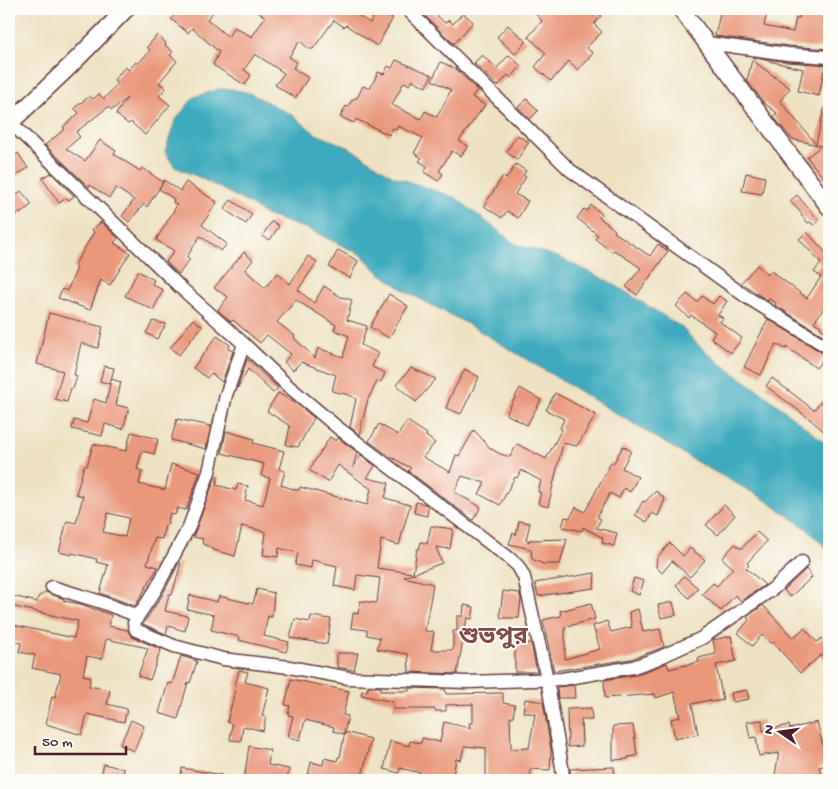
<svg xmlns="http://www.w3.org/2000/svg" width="838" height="789" viewBox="0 0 838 789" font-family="'Gochi Hand','Noto Sans Bengali',sans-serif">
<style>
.water{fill:#3eabbd;stroke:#446574}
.building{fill:#e9987b;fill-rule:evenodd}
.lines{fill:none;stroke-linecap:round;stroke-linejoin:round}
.minor-casing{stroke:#633c42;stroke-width:15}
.tertiary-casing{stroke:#633c42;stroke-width:19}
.minor{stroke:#fff;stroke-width:12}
.tertiary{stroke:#fff;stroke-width:16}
.labels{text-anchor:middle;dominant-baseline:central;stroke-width:4;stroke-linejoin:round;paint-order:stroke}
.district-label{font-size:24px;font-weight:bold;fill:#824947;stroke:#fdfcf7}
</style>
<rect width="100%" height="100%" fill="#fdfcf7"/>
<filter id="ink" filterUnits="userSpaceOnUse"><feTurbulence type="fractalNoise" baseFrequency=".02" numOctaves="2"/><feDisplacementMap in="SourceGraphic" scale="10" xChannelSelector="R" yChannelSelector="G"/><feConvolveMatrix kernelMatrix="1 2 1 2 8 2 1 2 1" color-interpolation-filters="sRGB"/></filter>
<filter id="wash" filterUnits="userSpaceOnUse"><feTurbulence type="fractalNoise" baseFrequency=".0096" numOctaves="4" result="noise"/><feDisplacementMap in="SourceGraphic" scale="20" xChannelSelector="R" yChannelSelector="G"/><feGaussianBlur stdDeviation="1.12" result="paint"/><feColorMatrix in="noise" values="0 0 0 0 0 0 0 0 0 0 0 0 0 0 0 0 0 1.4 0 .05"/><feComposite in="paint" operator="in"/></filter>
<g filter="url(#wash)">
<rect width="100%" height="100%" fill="#eee2c3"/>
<path class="water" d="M220 89H231L249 93 292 115 316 134 350 148 393 176 456 198 515 244 558 257 610 282 681 327 697 344 721 364 761 392 829 446V551L806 528 761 497 697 462 468 324 405 291 377 271 362 255 308 229 265 215 252 205 201 178 175 167 165 152 175 121 194 97Z"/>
<g id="blocks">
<path class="building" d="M180 9H216L207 19 228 37 234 27 252 37 265 17 254 9H333L339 13 342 9H348L370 23 376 11 393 18 377 46 346 25 344 27 334 20 313 49H309L300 41 289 57 297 62 293 68 308 78 295 98 275 85 284 73 255 54 244 70 251 75 245 85 213 65 219 52 192 28 188 33 171 19Z
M418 9H430L445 23 449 20 453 24 463 13 473 22 454 44Z
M532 9H603L599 14 601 16 594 24 602 32 586 48 593 53 578 70 569 61 551 81 535 67 546 53 528 37 542 21Z
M721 9H768L764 26 793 32 796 18H799L801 9H813L826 11 823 22 829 23V49L789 46 715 36Z
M508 25 526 41 515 54 497 37Z
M157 35 166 43 165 45 173 52 170 55 177 61 159 83 166 88 159 96 170 105 145 135 131 122 128 124 116 114 127 98 112 110 108 107 76 132 80 137 66 149 85 161 100 140 116 151 114 154 140 171 142 168 163 182 147 207 144 204 129 222 122 216 134 200 116 188 109 198 90 185 89 187 45 145 65 129 63 127 79 113 74 108 90 96 93 99 99 94 104 99 117 84 114 80 125 67 129 70 136 62 138 64 150 50 147 47Z
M482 55 497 68 509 55 521 66 511 78 508 75 498 86 474 63Z
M752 57 787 62 829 65V71L824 70 819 96 798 91 803 69Z
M396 60 432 75 426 87 413 80 410 85 404 82 392 105 421 119 425 111 437 117 451 90 432 80 441 62 456 69 477 90 472 97 485 105 459 141 468 146 461 156 452 151 439 171 443 174 438 181 424 172 428 167 419 161 422 158 414 153 423 138 398 126 396 130 393 128 389 135 356 119 354 123 340 117 346 106 348 107 352 100 355 98H357L363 86 370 89 378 72 384 74 388 66 392 68Z
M752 60 790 88 780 101 816 144 825 105 829 106V185L807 157 821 146 792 139 773 116 777 113 764 103 746 79 748 77Z
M527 99 538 111 530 119 518 107Z
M517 135 529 142 517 160 506 152Z
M18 153 28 168 13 178 9 173V160Z
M516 164 526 171 523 175 526 177 515 194 528 201 518 218 507 211 502 218 484 206 503 176 506 179Z
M51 173 74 196 69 200 66 198 59 203 42 178Z
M746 173 765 177 762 194 742 191Z
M164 180 180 191 186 182 217 202 202 225 227 244 221 251 200 236 187 257 190 259 179 274 166 262 174 251 156 240 177 205 173 202 174 199 159 189Z
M21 191 32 204 20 214 19 212 9 222V201Z
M797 195 819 221 814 225 810 222 808 223 801 215 802 214 790 201Z
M231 200 252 214 246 224 224 209Z
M591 205 602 214 599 217 615 230 614 232 650 256 658 244 668 251 637 295 626 287 641 268 614 250 612 252 595 239 598 235 577 218 584 209 587 211Z
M272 221 279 226 270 240 262 236Z
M101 222 118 238 114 243 130 253 110 285 101 280 90 310 58 298 62 289 67 291 77 268 74 266 94 232 92 230Z
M807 232 827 254 829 251V301L814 322 821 326 820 328 829 334V339L775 305 776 303 769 299 768 301 741 283 757 265 768 275 771 271 807 298 821 277 814 272 821 263 799 239Z
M338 250 358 261 350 278 329 267Z
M244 252 253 260 245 270 265 288 277 273 290 284 308 256 317 262 298 290 314 303 324 286 341 297 352 300 347 320 367 326 361 345 378 353 372 367 385 373 381 382 378 380 368 399 361 426 362 427 360 435 350 427 356 399 349 395 332 391 336 375 301 362 293 370 284 362 291 354 267 335 260 343 233 320 231 322 218 310 228 297 214 288ZM296 300 336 325 334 330 349 336 343 357 318 348 315 358 294 338 295 336 277 322Z
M138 271 154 280 152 284 163 290 153 310 125 296Z
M389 294 408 306 389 338 370 327Z
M687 294 697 302 702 296 713 304 719 296 727 301 718 315 723 318 720 322 742 338 731 353 711 338 715 332 691 315 689 318 676 306Z
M49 313 103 327 98 348 81 343 74 375 77 376 73 389 71 388 67 402 55 399 63 371 37 364Z
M193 319 202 326 179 355 170 348Z
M768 319 826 355 816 368 787 347 786 349 776 344 761 375 744 367Z
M153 321 166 324 157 339 146 333Z
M217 336 230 345 228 349 233 351 222 382 211 373 207 378 193 368Z
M247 359 278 388 273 393 248 369 236 391Z
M104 366 114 368 110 384 100 381Z
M411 368 436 379 416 402 396 385Z
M465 369 479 377 461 414 446 408 451 395Z
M772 378 814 410 829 392V436L811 420 766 386Z
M111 379 121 382 116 405 129 408 123 429 105 424 102 436 72 429 74 420 87 423 94 399 106 403Z
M520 388 541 400 527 425 506 414Z
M278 393 297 404 314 418 298 447 286 445 290 426 267 411Z
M555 393 596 415 577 446 563 443 548 507 538 504 541 493 538 492 541 481 521 470 517 478 515 477 500 505 479 494 485 483 462 476 454 492 481 507 473 520 408 471 411 468 389 456 369 441 379 424 398 435 407 421 427 434 426 436 435 443 423 457 450 472 456 455 459 456 474 430 490 448 500 454 510 457 517 444 546 459 562 429 560 428 564 419 546 410Z
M177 419 211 426 206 449 171 440Z
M226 431 254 439 253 443 284 451 279 469 285 471 281 485 296 490H299L300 487 367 505 371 489 338 465 328 482 309 470 330 437 336 441 338 438 357 452 353 468 361 455 375 466 367 478 389 483 385 498 410 505 399 545 381 540 377 568 413 573 417 549H419L421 542 427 544 431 526 453 529 450 549 436 547 442 563 404 577 433 584 425 631 434 632 431 650H453V631H457V616H463L464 605 474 607 472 619 467 618 457 674 409 672 408 654 377 649 380 638 367 635V630L351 628 353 613 358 614 360 601 376 603 377 602 380 578 357 575 355 590 334 586 337 566 312 560 311 568 295 565 298 553 279 548 278 557 263 555 266 532 242 526 235 556 214 550 202 543 203 539 193 537 216 476 218 477 216 485 236 490 238 484 248 486 245 500 263 505 270 478 261 476 264 464 222 453Z
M131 432 158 439 154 454 142 451 137 469 142 471 139 484 165 490 171 464 200 472 186 510 177 508 175 515 170 513 167 525H165L162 539 155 538 147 564 158 567 135 606 100 593 108 565 96 562 97 559 72 553 71 555 59 552 67 521 76 523 83 496 76 494 84 466H87L93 444 126 451ZM108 513 129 518 125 537 103 532Z
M623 446 631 451 622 468 638 477 630 492 624 488 619 498 610 493 597 517 601 519 596 528 617 533 614 546 602 543 603 538 583 527 582 531 562 527 565 517 570 518 576 507 585 512 611 462 613 464Z
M656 491 665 499 658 516 652 513 647 522 635 515 643 501 645 502Z
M416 502 425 504 428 507 427 516 414 513Z
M724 505 735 515 718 535 706 525Z
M519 521 530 523 526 540 529 542V540L567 539 560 564H543L532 559 531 549 509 544 513 533 516 535Z
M757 532 767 541 747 563 749 565 746 568 765 585 741 601 735 595 721 611 702 594 713 583 717 586 733 568 722 558 735 544 741 549Z
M670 543 683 556 690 548 705 560 690 577 672 561 662 573 656 567 657 558Z
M179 563H181L172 595 169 594 165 611 188 616 185 631 168 626 166 634 143 624 162 596Z
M806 569 812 577 790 597 784 590Z
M595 573 594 588 538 596 535 583Z
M684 576 698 588 689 598 676 585Z
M634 578 644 581 639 595 630 591Z
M257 589 274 593 272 617 268 616 264 636 289 642 286 652 239 640 240 637 211 630 214 615 187 609 190 595 217 602 219 596 253 604Z
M503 591 519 593 521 599 519 618H501L500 614Z
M46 592 64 599V601L80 604 111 615 109 626 127 630 132 637 161 649 150 680 138 676 148 648 106 639 102 659 87 656 83 675 91 677 89 686 110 690 107 704 127 709 124 722 87 714 82 735 46 724 52 696 55 697 61 674 32 668 35 655 19 652 21 643 9 640V624L74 638 78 621 11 606 13 596 37 602 38 597Z
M673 602 676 615 661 618 658 605Z
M591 603 595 619 565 627V659L600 649 593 626 607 621 611 632 632 627 629 612 638 609 643 632 660 629 664 647 631 659 554 671 543 620 561 616 560 611Z
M763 605 793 638 804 628 817 642 822 638 829 646V654L824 659 821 655 800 673 773 642 771 644 762 635 752 646 738 633 749 620 747 617Z
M311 616 331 619 327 644 290 638 295 619 310 622Z
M731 636 736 661 716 665 723 700 711 702 710 700 692 704 698 734 675 739 671 719 680 717 674 692 656 698 655 694 605 698 604 680 636 675 667 663 669 669 699 662 698 658 716 654 713 640Z
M515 643H531L537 672H515Z
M337 653H358L354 670 337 667Z
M181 656 197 661 190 683 188 682 178 719 159 713 168 683 172 684Z
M239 670 248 672 245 682 269 688 262 716 266 717 263 731 243 726 241 741 230 740 232 724 227 722 236 687 235 686Z
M291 679 349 691 343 715 348 716 344 734 333 731 334 727 305 720 300 740 288 737 293 716 288 715 290 706 285 705Z
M574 685 575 698H558L557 687Z
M368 687H381L380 691H409V688L445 689 446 694 503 693V703L515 705 513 717H510L511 749 529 748 535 714 523 712 525 699 543 702 551 750 550 770 530 769V780H486V748L464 746 461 760 456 759 452 780 430 778 429 780H427L419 778 421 773 400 768 399 773 384 769 390 741 409 746 410 741 421 743 422 738 440 742 444 722 470 728 469 723H473V704L446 705V711H435V709H393V702L361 695 362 691H367Z
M747 690 749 699 733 702 731 693Z
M591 708 592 720H581L582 746 568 747 567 709Z
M131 720 144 726 134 751 120 745Z
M762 720 763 731 789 725 790 729 817 722 828 765 819 767 824 780H774L779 753 759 756 756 737 750 738 747 722Z
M633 725 637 756 628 757V759L613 760V726Z
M345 732 371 739 361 780H341L327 778 326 780H307L311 762 323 765 324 758 337 761 338 757H340Z
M249 746 270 750 268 765 289 769 287 780H244Z
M104 764 124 769 121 779 101 775Z
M614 767 615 780H571L570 769Z
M182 768 222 775 221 780H180Z"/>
</g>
</g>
<g filter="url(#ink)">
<use href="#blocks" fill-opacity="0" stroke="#633c42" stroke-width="1"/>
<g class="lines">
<defs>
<path id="minor" d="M407 9 570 170 745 296 829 348
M707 43 788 54 829 57
M11 123 181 288 244 344 287 385 337 427 509 558 518 566 524 577 547 679 562 767 563 780
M52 587 98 601 138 616 134 623 136 630 174 646 223 659 289 667 349 678 467 682 562 679 633 667 656 659 702 638 774 588 802 562
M138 616 155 591 189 527 209 472 226 395 244 344"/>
<path id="tertiary" d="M681 9 829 207
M9 124 70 66 126 9"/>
</defs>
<use href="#minor" class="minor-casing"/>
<use href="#tertiary" class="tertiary-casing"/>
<use href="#minor" class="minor"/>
<use href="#tertiary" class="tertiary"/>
</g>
</g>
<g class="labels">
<g class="district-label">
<text x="493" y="638">শুভপুর</text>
</g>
</g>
<rect width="838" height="789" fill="none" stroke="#fdfcf7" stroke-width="30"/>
<g transform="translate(780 732) rotate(283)" stroke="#fdfcf7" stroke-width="4" paint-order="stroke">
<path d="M0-4L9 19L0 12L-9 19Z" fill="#4a1f2b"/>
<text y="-8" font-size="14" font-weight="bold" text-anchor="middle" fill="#4a1f2b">N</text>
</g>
<path d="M35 746v8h91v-8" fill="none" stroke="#4a1f2b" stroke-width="2.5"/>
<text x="42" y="746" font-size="15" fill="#4a1f2b" stroke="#fdfcf7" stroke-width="4" paint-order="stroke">50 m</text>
</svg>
